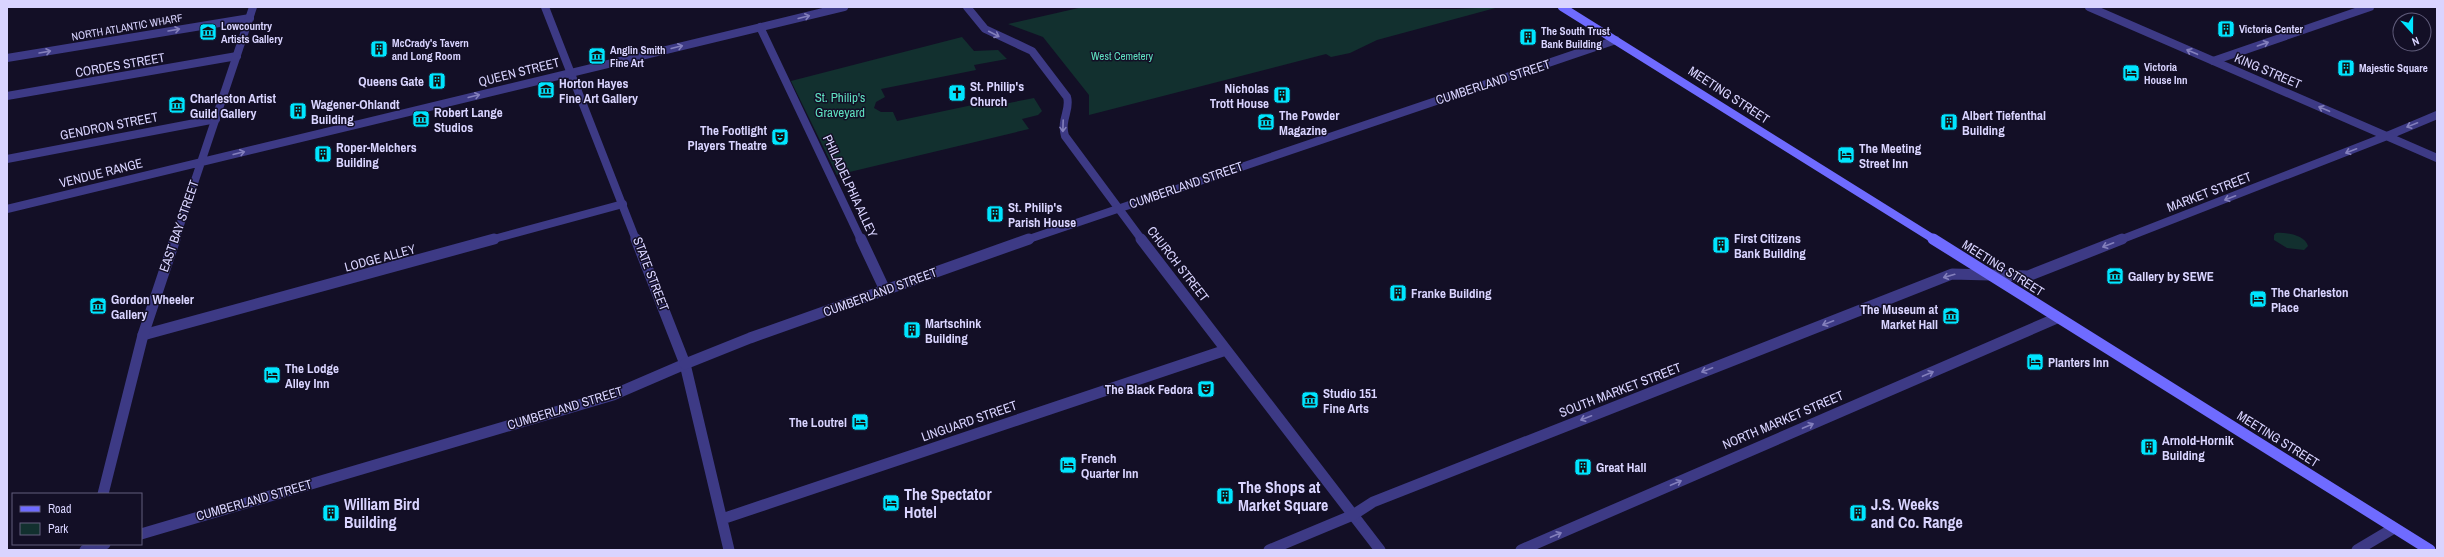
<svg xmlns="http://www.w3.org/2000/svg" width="2444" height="557" viewBox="0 0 2444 557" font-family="'Archivo Narrow',sans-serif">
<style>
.green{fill:#12302f}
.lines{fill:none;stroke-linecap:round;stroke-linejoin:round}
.pedestrian-far1{stroke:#3d3a85;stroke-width:8}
.pedestrian{stroke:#3d3a85;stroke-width:11}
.minor-far1{stroke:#3d3a85;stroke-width:8}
.minor{stroke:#3d3a85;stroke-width:11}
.tertiary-far1{stroke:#3d3a85;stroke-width:8}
.tertiary{stroke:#3d3a85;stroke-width:11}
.secondary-far1{stroke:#6f6bff;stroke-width:8}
.secondary{stroke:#6f6bff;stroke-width:11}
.oneway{stroke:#837fbc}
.labels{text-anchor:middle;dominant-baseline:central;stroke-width:3;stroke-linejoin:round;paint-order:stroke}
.far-poi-label{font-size:11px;font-weight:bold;fill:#d9d4ff;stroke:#130f26;text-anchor:start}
.far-street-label{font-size:11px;fill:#d9d4ff;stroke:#130f26}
.far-park-label{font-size:11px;fill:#5fe0c0;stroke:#130f26}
.street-label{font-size:13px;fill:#d9d4ff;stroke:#130f26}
.poi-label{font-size:13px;font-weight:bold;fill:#d9d4ff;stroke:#130f26;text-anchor:start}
.park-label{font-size:13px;fill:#5fe0c0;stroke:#130f26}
.near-poi-label{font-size:16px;font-weight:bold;fill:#d9d4ff;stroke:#130f26;text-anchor:start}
</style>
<rect width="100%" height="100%" fill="#130f26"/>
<path class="green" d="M1083 7 1456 9 1499 7 1377 40 1350 53 1331 57 1326 54 1089 115V95L1043 37 1008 24Z
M962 37 974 51 998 50 1007 59 974 65 976 70 881 89 885 97 876 102 874 108 881 112H893L897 121 996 100 999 105 1034 98 1042 111 1038 115 1022 119 1029 129 837 175 791 81Z
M2276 233C2287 232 2305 235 2308 246L2304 250 2287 248 2274 240V235Z"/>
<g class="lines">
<path class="pedestrian-far1" d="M760 27 861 240
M490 240 623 204"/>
<path class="pedestrian" d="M861 239 885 290
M143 335 494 239"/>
<path class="minor-far1" d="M545 7 636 240
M967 7 985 29 1032 51 1067 97C1071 110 1060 119 1065 136L1142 240
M7 58 250 18
M2213 61 2370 7
M7 96 237 56
M2387 136 2437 115
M7 159 216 119"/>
<path class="minor" d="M636 239 685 364 729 550
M1141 239 1380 550
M722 519 1226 350
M141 534 613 395 685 364
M85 550 105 544
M2357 550 2394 528"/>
<path class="tertiary-far1" d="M2089 7 2437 158
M7 209 844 7
M175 240 253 7
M1026 240 1616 40
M2120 240 2387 136"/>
<path class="tertiary" d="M685 364 750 338 1029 239
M103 494 143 335 175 239
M89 550 91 544
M1269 550 1353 515 1373 502 1952 274 2028 276 2122 239
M1521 550 2057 318"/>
<path class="secondary-far1" d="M1562 7 1935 240"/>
<path class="secondary" d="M1933 239 2430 550"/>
</g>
<defs><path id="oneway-shaft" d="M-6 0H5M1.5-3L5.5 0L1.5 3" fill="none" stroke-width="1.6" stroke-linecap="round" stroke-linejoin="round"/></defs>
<g class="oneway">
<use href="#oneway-shaft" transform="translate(804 17) rotate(-14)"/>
<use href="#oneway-shaft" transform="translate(174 30) rotate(-10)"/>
<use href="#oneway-shaft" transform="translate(994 34) rotate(27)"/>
<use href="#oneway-shaft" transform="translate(2263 44) rotate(-19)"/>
<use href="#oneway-shaft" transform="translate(677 47) rotate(-14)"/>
<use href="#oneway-shaft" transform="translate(45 52) rotate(-10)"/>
<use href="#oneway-shaft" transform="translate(2192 52) rotate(-157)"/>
<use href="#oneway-shaft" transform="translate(474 96) rotate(-14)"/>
<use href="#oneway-shaft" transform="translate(2324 109) rotate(-157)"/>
<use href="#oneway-shaft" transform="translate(2412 125) rotate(158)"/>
<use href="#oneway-shaft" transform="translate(1063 126) rotate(92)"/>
<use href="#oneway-shaft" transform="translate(2351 151) rotate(159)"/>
<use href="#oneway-shaft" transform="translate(239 153) rotate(-14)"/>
<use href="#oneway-shaft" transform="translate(2230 198) rotate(159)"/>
<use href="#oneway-shaft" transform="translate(2108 245) rotate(159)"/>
<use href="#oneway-shaft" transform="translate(1949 276) rotate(164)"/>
<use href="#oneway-shaft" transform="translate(1828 323) rotate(159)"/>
<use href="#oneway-shaft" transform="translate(1707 370) rotate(159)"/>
<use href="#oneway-shaft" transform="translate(1928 374) rotate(-23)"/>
<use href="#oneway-shaft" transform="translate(1586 418) rotate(159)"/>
<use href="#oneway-shaft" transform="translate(1808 426) rotate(-23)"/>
<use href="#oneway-shaft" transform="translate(1676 483) rotate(-23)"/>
<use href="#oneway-shaft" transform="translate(1556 535) rotate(-23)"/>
</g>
<defs>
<symbol id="building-square" viewBox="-11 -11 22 22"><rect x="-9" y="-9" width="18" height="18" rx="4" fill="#00e5ff" stroke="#130f26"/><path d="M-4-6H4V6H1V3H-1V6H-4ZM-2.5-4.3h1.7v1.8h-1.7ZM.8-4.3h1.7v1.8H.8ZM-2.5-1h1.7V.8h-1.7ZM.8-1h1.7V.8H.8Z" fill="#111"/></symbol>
<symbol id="museum-square" viewBox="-11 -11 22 22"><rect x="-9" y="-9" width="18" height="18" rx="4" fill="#00e5ff" stroke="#130f26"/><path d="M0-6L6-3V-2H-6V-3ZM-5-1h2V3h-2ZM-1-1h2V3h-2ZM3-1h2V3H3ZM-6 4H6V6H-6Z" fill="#111"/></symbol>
<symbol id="hotel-square" viewBox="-11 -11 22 22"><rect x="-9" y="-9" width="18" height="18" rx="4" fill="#00e5ff" stroke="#130f26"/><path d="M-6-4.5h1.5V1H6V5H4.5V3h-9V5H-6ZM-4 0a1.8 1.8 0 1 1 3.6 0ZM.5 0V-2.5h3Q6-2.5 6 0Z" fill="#111"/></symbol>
<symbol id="church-square" viewBox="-11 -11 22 22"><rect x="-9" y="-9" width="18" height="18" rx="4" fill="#00e5ff" stroke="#130f26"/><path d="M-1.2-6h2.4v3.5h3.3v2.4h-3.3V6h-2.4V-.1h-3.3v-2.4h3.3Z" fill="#111"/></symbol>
<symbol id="theatre-square" viewBox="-11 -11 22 22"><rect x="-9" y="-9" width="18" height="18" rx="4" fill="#00e5ff" stroke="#130f26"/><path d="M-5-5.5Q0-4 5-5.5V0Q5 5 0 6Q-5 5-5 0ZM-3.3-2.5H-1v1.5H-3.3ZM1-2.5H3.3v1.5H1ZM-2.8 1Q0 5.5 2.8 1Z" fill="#111"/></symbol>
</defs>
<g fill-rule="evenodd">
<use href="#building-square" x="2216" y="19" width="20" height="20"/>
<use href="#museum-square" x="198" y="22" width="20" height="20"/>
<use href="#building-square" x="1518" y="27" width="20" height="20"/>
<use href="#building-square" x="369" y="39" width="20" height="20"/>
<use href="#museum-square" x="587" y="46" width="20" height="20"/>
<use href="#building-square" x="2336" y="58" width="20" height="20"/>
<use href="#hotel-square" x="2121" y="63" width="20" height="20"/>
<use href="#building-square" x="427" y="71" width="20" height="20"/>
<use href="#museum-square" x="536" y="80" width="20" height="20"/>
<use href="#church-square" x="947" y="83" width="20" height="20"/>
<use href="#building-square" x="1272" y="85" width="20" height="20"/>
<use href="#museum-square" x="167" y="95" width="20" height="20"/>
<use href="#building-square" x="288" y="101" width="20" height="20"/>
<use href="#museum-square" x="411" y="109" width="20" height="20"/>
<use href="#museum-square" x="1256" y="112" width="20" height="20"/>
<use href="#building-square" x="1939" y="112" width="20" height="20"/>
<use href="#theatre-square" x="770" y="127" width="20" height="20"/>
<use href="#building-square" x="313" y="144" width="20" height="20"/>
<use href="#hotel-square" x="1836" y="145" width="20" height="20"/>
<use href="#building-square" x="985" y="204" width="20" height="20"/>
<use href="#building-square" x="1711" y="235" width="20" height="20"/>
<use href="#museum-square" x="2105" y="266" width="20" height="20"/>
<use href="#building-square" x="1388" y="283" width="20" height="20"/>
<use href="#hotel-square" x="2248" y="289" width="20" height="20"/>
<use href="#museum-square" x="88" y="296" width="20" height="20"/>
<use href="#museum-square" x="1941" y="306" width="20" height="20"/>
<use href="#building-square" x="902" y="320" width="20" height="20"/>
<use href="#hotel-square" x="2025" y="352" width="20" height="20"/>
<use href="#hotel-square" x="262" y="365" width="20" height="20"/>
<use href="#theatre-square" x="1196" y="379" width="20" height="20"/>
<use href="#museum-square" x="1300" y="390" width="20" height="20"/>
<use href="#hotel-square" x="850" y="412" width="20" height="20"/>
<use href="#building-square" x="2139" y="437" width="20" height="20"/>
<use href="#hotel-square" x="1058" y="455" width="20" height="20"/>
<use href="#building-square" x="1573" y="457" width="20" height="20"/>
<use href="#building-square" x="1215" y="486" width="20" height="20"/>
<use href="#hotel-square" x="881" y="493" width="20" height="20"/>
<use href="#building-square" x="321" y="503" width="20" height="20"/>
<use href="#building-square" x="1848" y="503" width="20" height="20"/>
</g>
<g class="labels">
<g class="far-poi-label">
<text x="221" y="26">Lowcountry<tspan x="221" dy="13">Artists Gallery</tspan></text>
<text x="2239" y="29">Victoria Center</text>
<text x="1541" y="31">The South Trust<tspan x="1541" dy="13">Bank Building</tspan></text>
<text x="392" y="43">McCrady's Tavern<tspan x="392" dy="13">and Long Room</tspan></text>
<text x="610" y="50">Anglin Smith<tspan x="610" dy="13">Fine Art</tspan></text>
<text x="2144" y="67">Victoria<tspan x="2144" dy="13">House Inn</tspan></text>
<text x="2359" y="68">Majestic Square</text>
</g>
<g class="far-street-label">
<text transform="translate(127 27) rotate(-10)">NORTH ATLANTIC WHARF</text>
</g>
<g class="far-park-label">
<text x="1122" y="56">West Cemetery</text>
</g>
<g class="street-label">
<text transform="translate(120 65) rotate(-10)">CORDES STREET</text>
<text transform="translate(2268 71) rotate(23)">KING STREET</text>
<text transform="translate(519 72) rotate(-14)">QUEEN STREET</text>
<text transform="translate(1493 82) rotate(-18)">CUMBERLAND STREET</text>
<text transform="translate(1729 95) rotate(33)">MEETING STREET</text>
<text transform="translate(109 126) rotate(-11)">GENDRON STREET</text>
<text transform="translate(101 173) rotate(-14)">VENDUE RANGE</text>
<text transform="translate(1186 185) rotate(-19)">CUMBERLAND STREET</text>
<text transform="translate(850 186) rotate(65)">PHILADELPHIA ALLEY</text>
<text transform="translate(2209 192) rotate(-21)">MARKET STREET</text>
<text transform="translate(179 226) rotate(-71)">EAST BAY STREET</text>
<text transform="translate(380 258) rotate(-15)">LODGE ALLEY</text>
<text transform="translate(1178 264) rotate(52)">CHURCH STREET</text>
<text transform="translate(2003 268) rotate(32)">MEETING STREET</text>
<text transform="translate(651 274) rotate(69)">STATE STREET</text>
<text transform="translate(880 292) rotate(-20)">CUMBERLAND STREET</text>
<text transform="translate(1620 390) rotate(-21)">SOUTH MARKET STREET</text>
<text transform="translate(565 408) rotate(-17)">CUMBERLAND STREET</text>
<text transform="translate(1783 420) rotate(-23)">NORTH MARKET STREET</text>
<text transform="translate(969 421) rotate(-19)">LINGUARD STREET</text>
<text transform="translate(2278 439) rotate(32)">MEETING STREET</text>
<text transform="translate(254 500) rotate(-16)">CUMBERLAND STREET</text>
</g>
<g class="poi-label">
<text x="424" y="81" text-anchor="end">Queens Gate</text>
<text x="559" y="83">Horton Hayes<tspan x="559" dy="15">Fine Art Gallery</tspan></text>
<text x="970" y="86">St. Philip's<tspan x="970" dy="15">Church</tspan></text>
<text x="1269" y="88" text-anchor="end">Nicholas<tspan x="1269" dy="15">Trott House</tspan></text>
<text x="190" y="98">Charleston Artist<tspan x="190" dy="15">Guild Gallery</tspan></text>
<text x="311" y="104">Wagener-Ohlandt<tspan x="311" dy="15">Building</tspan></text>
<text x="434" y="112">Robert Lange<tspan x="434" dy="15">Studios</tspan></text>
<text x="1279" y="115">The Powder<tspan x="1279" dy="15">Magazine</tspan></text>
<text x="1962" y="115">Albert Tiefenthal<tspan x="1962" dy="15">Building</tspan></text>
<text x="767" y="130" text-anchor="end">The Footlight<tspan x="767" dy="15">Players Theatre</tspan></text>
<text x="336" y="147">Roper-Melchers<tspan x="336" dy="15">Building</tspan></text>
<text x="1859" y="148">The Meeting<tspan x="1859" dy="15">Street Inn</tspan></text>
<text x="1008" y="207">St. Philip's<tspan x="1008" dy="15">Parish House</tspan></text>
<text x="1734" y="238">First Citizens<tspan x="1734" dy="15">Bank Building</tspan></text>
<text x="2128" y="276">Gallery by SEWE</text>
<text x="2271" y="292">The Charleston<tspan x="2271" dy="15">Place</tspan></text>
<text x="1411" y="293">Franke Building</text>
<text x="111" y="299">Gordon Wheeler<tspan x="111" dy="15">Gallery</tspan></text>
<text x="1938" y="309" text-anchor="end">The Museum at<tspan x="1938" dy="15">Market Hall</tspan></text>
<text x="925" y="323">Martschink<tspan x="925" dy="15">Building</tspan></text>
<text x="2048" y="362">Planters Inn</text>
<text x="285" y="368">The Lodge<tspan x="285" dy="15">Alley Inn</tspan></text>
<text x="1193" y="389" text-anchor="end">The Black Fedora</text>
<text x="1323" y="393">Studio 151<tspan x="1323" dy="15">Fine Arts</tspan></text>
<text x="847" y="422" text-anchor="end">The Loutrel</text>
<text x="2162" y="440">Arnold-Hornik<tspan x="2162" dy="15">Building</tspan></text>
<text x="1081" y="458">French<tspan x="1081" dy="15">Quarter Inn</tspan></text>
<text x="1596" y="467">Great Hall</text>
</g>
<g class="park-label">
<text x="840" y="97">St. Philip's<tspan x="840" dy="15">Graveyard</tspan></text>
</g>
<g class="near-poi-label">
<text x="1238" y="487">The Shops at<tspan x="1238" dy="18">Market Square</tspan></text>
<text x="904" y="494">The Spectator<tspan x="904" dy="18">Hotel</tspan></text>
<text x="344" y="504">William Bird<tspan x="344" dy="18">Building</tspan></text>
<text x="1871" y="504">J.S. Weeks<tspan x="1871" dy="18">and Co. Range</tspan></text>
</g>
</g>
<rect width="2444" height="557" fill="none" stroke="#d9d4ff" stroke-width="16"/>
<rect x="12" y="493" width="130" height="52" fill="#130f26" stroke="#625e7d"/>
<rect x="20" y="506" width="20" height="6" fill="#6f6bff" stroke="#625e7d"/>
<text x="48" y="513" font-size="12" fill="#d9d4ff">Road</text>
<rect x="20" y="523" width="20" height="12" fill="#12302f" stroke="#625e7d"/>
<text x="48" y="533" font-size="12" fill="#d9d4ff">Park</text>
<g transform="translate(2412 32) rotate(159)"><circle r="19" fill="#130f26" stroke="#625e7d"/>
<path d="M0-3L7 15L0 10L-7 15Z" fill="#00e5ff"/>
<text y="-6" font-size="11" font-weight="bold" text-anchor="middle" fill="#d9d4ff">N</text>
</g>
</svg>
